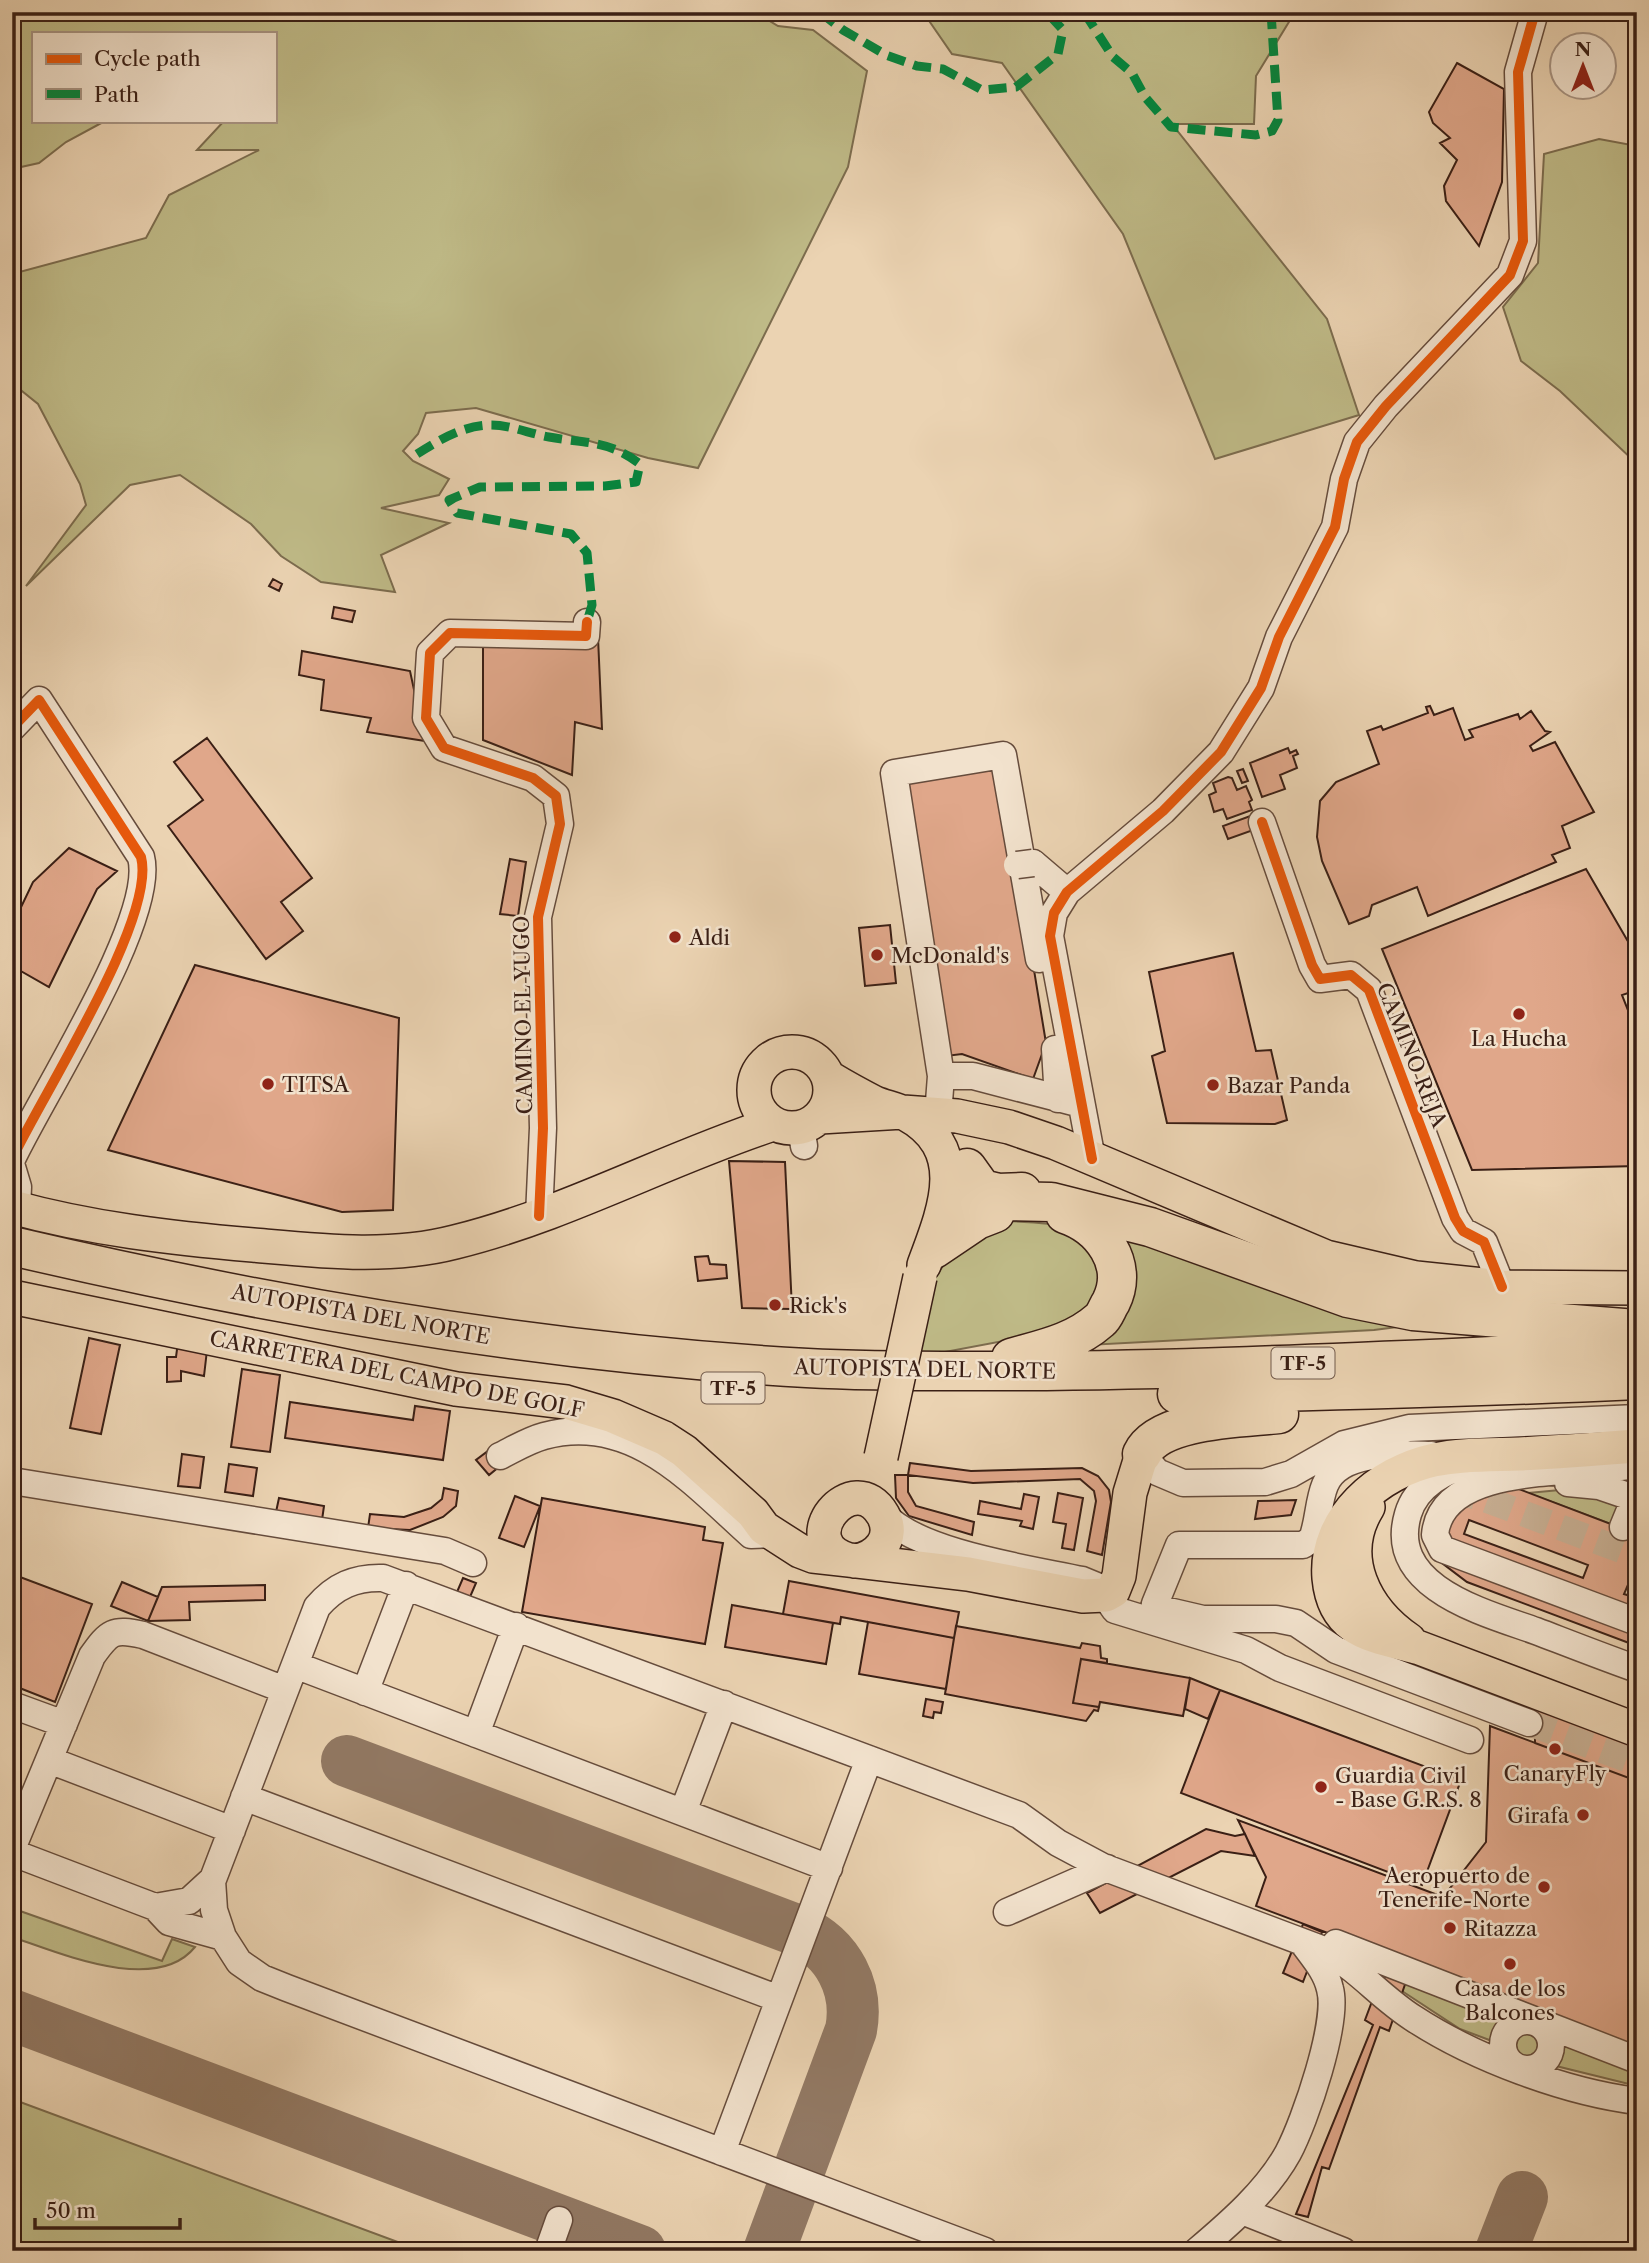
<svg xmlns="http://www.w3.org/2000/svg" width="1649" height="2263" viewBox="0 0 1649 2263" font-family="'Libre Caslon Text',serif">
<style>
.green{fill:#bfba87;stroke:#7c6c4e;stroke-width:2}
.lines{fill:none;stroke-linecap:round;stroke-linejoin:round}
.taxiway{stroke:#927964;stroke-width:52}
.building{fill:#e0a78a;stroke:#3a1f15;stroke-width:2;fill-rule:evenodd}
.minor-tunnel{stroke:#c8af93;stroke-width:26;stroke-dasharray:26 13;stroke-linecap:butt}
.minor-casing{stroke:#664c3c;stroke-width:29}
.major-casing{stroke:#3a1f15;stroke-width:36}
.highway-casing{stroke:#3a1f15;stroke-width:41}
.minor{stroke:#f2e2cd;stroke-width:26}
.major{stroke:#ebd3b2;stroke-width:33}
.highway{stroke:#ebd3b2;stroke-width:38}
.minor-bridge-casing{stroke:#664c3c;stroke-width:29;stroke-linecap:butt}
.major-bridge-casing{stroke:#3a1f15;stroke-width:36;stroke-linecap:butt}
.minor-bridge{stroke:#f2e2cd;stroke-width:26}
.major-bridge{stroke:#ebd3b2;stroke-width:33}
.quiet{stroke:#00873e;stroke-width:9;stroke-dasharray:18 9;stroke-linecap:butt}
.cycleway-casing{stroke:#f2e2cd;stroke-width:15}
.cycleway{stroke:#e8590c;stroke-width:10}
.poi-dot{fill:#8f2418;stroke:#f2e2cd;stroke-width:2.5}
.labels{text-anchor:middle;dominant-baseline:central;stroke-width:5;stroke-linejoin:round;paint-order:stroke}
.shield{fill:#f2e2cd;stroke:#715a4c;stroke-width:2}
.shield-label{font-size:19px;font-weight:bold;fill:#3a1f15}
.poi-label{font-size:21px;fill:#3a1f15;stroke:#f2e2cd;text-anchor:start}
.street-label{font-size:21px;fill:#3a1f15;stroke:#f2e2cd}
</style>
<rect width="100%" height="100%" fill="#ebd3b2"/>
<filter id="stains"><feTurbulence type="fractalNoise" baseFrequency=".00286" numOctaves="4"/><feColorMatrix values="0 0 0 0 .2 0 0 0 0 .09 0 0 0 0 .02 0 0 0 .5 -.17"/></filter>
<radialGradient id="worn" r=".72"><stop offset=".6" stop-color="#630" stop-opacity="0"/><stop offset="1" stop-color="#630" stop-opacity=".3"/></radialGradient>
<path class="green" d="M12 12H755L778 26 813 30 867 71 848 167 698 468 648 458 476 408 426 413 418 434 403 451 413 461 449 479 439 495 381 508 449 523 381 555 395 592 321 582 281 556 251 524 180 475 130 485 26 586 86 505 80 484 38 404 12 383V274L146 238 169 195 259 150H197L224 121H275V33H33V121H105L66 142 39 163 12 169Z
M923 12H1295L1256 76 1254 124H1172L1327 319 1359 415 1215 459 1123 234 1002 63 952 54Z
M1599 139 1637 146V464L1560 391 1521 361 1503 307 1538 263 1544 154Z
M1008 1221C1067 1225 1078 1219 1102 1279L1091 1304 1056 1331 913 1358 929 1288 951 1253Z
M1110 1228 1421 1324 1374 1330 1088 1345Z
M1560 1490 1619 1501 1616 1526 1528 1493Z
M20 1911 162 1961 172 1939 195 1947C156 1995 60 1953 12 1937V1928Z
M1402 1979 1503 2020 1493 2032 1492 2041 1460 2029 1402 1991Z
M1512 2045a16 16 0 1 1 32 0a16 16 0 1 1-32 0Z
M1562 2041 1637 2067V2086L1556 2066 1563 2054Z
M12 2099 422 2251H12Z"/>
<g class="lines">
<path class="taxiway" d="M347 1761 799 1931C838 1948 859 1988 851 2030L769 2251
M12 2015 640 2251
M1501 2251 1522 2197"/>
</g>
<path class="building" d="M1457 63 1504 89 1502 182 1479 246 1446 201 1444 186 1457 160 1440 143 1450 138 1433 123 1429 112Z
M273 579 282 584 279 591 269 586Z
M334 607 355 611 352 622 332 618Z
M598 637 602 729 575 722 572 775 483 740V645Z
M302 651 410 671 425 741 367 732 371 718 321 710 324 680 299 675Z
M1430 706 1434 715 1453 708 1465 740 1473 737 1469 730 1518 714 1520 719 1531 711 1545 731 1550 732 1530 746 1533 751 1555 742 1594 812 1562 826 1570 848 1552 855 1556 862 1428 916 1417 887 1372 905 1369 916 1349 924 1322 861 1317 837 1320 801 1336 782 1379 764 1367 731 1381 726 1383 730 1428 713 1426 707Z
M207 738 312 878 281 902 303 931 266 959 168 826 203 800 174 762Z
M1288 748 1290 753 1296 750 1298 754 1293 756 1297 768 1280 775 1285 789 1262 797 1250 763Z
M999 757 1046 1043 1033 1079 962 1054 946 1056 899 773Z
M1243 769 1248 781 1242 783 1237 771Z
M1228 777 1232 778 1237 790 1246 786 1252 800 1249 802 1252 810 1227 819 1223 809 1214 812 1209 795 1216 792 1213 783Z
M1253 815 1259 828 1228 839 1223 826Z
M69 848 117 871 97 889 49 987 12 966V926L33 882Z
M510 859 526 862 518 916 500 914Z
M1586 869 1637 957V990L1622 995 1637 1033V1088L1630 1090 1637 1108V1166L1472 1170 1382 949Z
M890 925 896 983 865 986 859 928Z
M1233 953 1256 1051 1271 1050 1287 1120 1275 1124 1167 1123 1152 1056 1165 1051 1149 972Z
M195 965 399 1018 393 1210 342 1212 108 1150Z
M729 1161 785 1162 792 1309 742 1308Z
M708 1256 710 1264 726 1265 727 1278 698 1281 695 1257Z
M89 1338 120 1345 101 1434 70 1428Z
M178 1342 207 1350 204 1376 181 1371V1381L167 1382V1357H176Z
M242 1369 280 1375 270 1452 231 1447Z
M290 1402 413 1420 415 1406 450 1411 443 1460 285 1438Z
M488 1451 500 1466 489 1475 476 1460Z
M182 1454 204 1457 200 1488 178 1486Z
M910 1463 971 1471 1082 1468 1098 1476 1109 1490 1111 1502 1102 1555 1087 1551 1096 1501 1094 1491 1080 1479 973 1483 908 1475Z
M229 1464 257 1468 253 1496 225 1492Z
M895 1475H908V1492L916 1506 974 1522 972 1535 909 1516 896 1498Z
M1490 1478 1637 1534V1583L1630 1580 1624 1594 1637 1598V1646L1467 1582 1434 1557 1427 1545ZM1469 1520 1588 1565 1583 1578 1464 1534Z
M444 1488 458 1491 456 1506 443 1517 410 1530 368 1528 370 1514 404 1517 431 1508 442 1499Z
M1058 1493 1083 1498 1074 1550 1062 1548 1066 1524 1053 1522Z
M1024 1494 1039 1497 1033 1529 1020 1526 1022 1521 978 1514 980 1501 1021 1509Z
M515 1496 540 1506 524 1547 499 1538Z
M279 1498 324 1506 322 1520 276 1512Z
M542 1498 705 1527 703 1540 723 1543 705 1644 522 1612Z
M1296 1500 1291 1515 1255 1519 1258 1501Z
M12 1574 92 1604 55 1702 12 1685Z
M463 1578 476 1583 470 1597 457 1592Z
M789 1581 959 1612 954 1638 841 1617 840 1624 783 1614Z
M122 1582 158 1597 148 1621 111 1606Z
M265 1585V1600L189 1602 190 1620 148 1621 162 1587Z
M732 1605 833 1623 826 1664 725 1647Z
M868 1622 954 1638 946 1689 859 1674Z
M956 1626 1080 1648 1082 1643 1100 1646 1101 1658 1107 1659V1663L1081 1659 1073 1703 1099 1707 1098 1711 1094 1710 1086 1721 945 1694Z
M1081 1659 1190 1678 1183 1716 1100 1702 1099 1707 1073 1703Z
M1190 1678 1220 1690 1208 1719 1185 1709Z
M1220 1690 1461 1780 1422 1885 1181 1793Z
M926 1699 943 1702 941 1713 934 1712 933 1718 923 1716Z
M1535 1707 1637 1743V1781L1535 1743Z
M1490 1726 1637 1781V2049L1256 1906 1266 1877 1238 1820 1443 1897 1486 1842Z
M1206 1829 1235 1836 1245 1834 1255 1856 1221 1851 1100 1913 1087 1893Z
M1303 1924 1322 1932 1303 1982 1283 1973Z
M1389 1956 1412 1964 1389 2031 1380 2027 1329 2169 1322 2167 1308 2217 1296 2214 1373 2025 1365 2020Z"/>
<g class="lines">
<path class="minor-tunnel" d="M1450 1499 1465 1494 1482 1498 1637 1556
M1529 1723 1637 1763"/>
<defs>
<path id="minor" d="M12 728 39 700 141 857C157 918 42 1095 12 1159
M1262 822 1312 965 1320 979 1351 975 1369 990 1455 1218 1463 1231 1484 1242 1502 1287
M1033 863 1067 892
M1055 1049 1058 1099
M941 1076H973L1073 1102
M938 1115 941 1076 894 773 1003 755 1039 959
M801 1128 804 1146
M1092 1159 1050 936 1054 913 1067 892 1163 811 1221 752 1261 688 1279 637 1335 527 1344 479 1357 442 1386 406 1510 275 1523 241 1518 72 1535 12
M12 1167 18 1187 17 1208
M539 1216 543 1128 538 917 560 824 556 796 533 778 444 748 426 718 430 653 450 633 586 636 587 622
M1142 1454 1157 1472 1183 1483 1265 1482 1291 1474 1344 1444 1409 1428 1637 1418
M1431 1455C1400 1454 1340 1449 1325 1485 1318 1502 1319 1521 1312 1539L1303 1545H1179L1155 1604 1160 1609 1203 1619H1276L1296 1623 1336 1650 1529 1723
M500 1456C514 1449 529 1440 544 1436 632 1412 692 1482 751 1535L773 1534
M1473 1463C1446 1469 1416 1486 1408 1514 1386 1588 1486 1613 1536 1631 1570 1644 1603 1657 1637 1669
M1637 1465C1584 1475 1441 1460 1435 1535L1442 1549 1637 1622
M12 1481 445 1551 473 1563
M1568 1483 1599 1486 1637 1499
M882 1513C916 1553 1031 1569 1082 1580L1099 1587 1115 1610 1246 1650 1280 1668 1470 1740
M1623 1527 1637 1493
M295 1665 829 1868
M285 1690 143 1635C113 1628 109 1632 92 1656L14 1844 16 1854 155 1907 169 1922 223 1937 239 1962 262 1978 287 1988 985 2251
M365 1692 406 1585
M12 1705 64 1724
M476 1734 516 1626
M49 1760 232 1830
M244 1797 779 1999
M683 1812 724 1704
M212 1880 214 1910 223 1937
M155 1907 189 1901 213 1879 317 1607C335 1586 355 1577 383 1578L1019 1815 1058 1843 1103 1867 1324 1950C1360 1970 1379 1996 1413 2018 1474 2058 1565 2092 1637 2101
M1007 1912 1107 1868
M1336 1943 1637 2060
M1503 2045a24 24 0 1 1 48 0a24 24 0 1 1-48 0Z
M722 2152 869 1759
M1242 2211 1343 2251
M548 2251 559 2220
M1197 2251C1230 2223 1267 2191 1288 2153 1305 2121 1339 2022 1330 1989 1326 1971 1313 1957 1303 1943"/>
<path id="major" d="M754 1090a38 38 0 1 1 76 0a38 38 0 1 1-76 0Z
M828 1077C843 1086 859 1095 875 1103 885 1107 896 1109 906 1114 970 1149 945 1209 924 1265
M820 1117 903 1112 957 1116 1009 1127 1056 1143 1326 1257 1416 1278 1502 1287 1637 1288
M12 1207C92 1229 171 1238 253 1245 320 1251 389 1259 455 1242 565 1215 666 1159 773 1124
M12 1297 456 1389 566 1402 613 1416 664 1438 684 1451 753 1513 764 1528 800 1551 813 1556 849 1560
M1368 1507C1337 1557 1365 1610 1409 1640
M855 1561C877 1558 896 1538 883 1515 854 1464 788 1542 849 1560L968 1574 1083 1596 1106 1595 1113 1591 1119 1576 1130 1493 1142 1454
M1396 1639 1637 1730
M1416 1647C1371 1635 1334 1632 1329 1578 1324 1518 1379 1472 1434 1460 1461 1454 1491 1455 1519 1454 1558 1452 1598 1449 1637 1446"/>
<path id="highway" d="M967 1168 982 1189 998 1193 1022 1192
M957 1213 1001 1201 1051 1202 1150 1227 1348 1298 1413 1311 1636 1329
M12 1246C273 1307 539 1353 807 1368 878 1372 950 1371 1021 1371 1226 1370 1432 1358 1637 1350
M934 1249 977 1220 995 1213
M1011 1358C1042 1349 1074 1343 1100 1320 1105 1316 1107 1308 1111 1302 1130 1264 1101 1226 1065 1214
M1177 1394C1331 1391 1484 1387 1637 1380
M1142 1454C1159 1418 1244 1418 1279 1414"/>
</defs>
<use href="#minor" class="minor-casing"/>
<use href="#major" class="major-casing"/>
<use href="#highway" class="highway-casing"/>
<use href="#minor" class="minor"/>
<use href="#major" class="major"/>
<use href="#highway" class="highway"/>
<defs>
<path id="minor-bridge" d="M1017 865 1033 863"/>
<path id="major-bridge" d="M881 1457 920 1277"/>
</defs>
<use href="#minor-bridge" class="minor-bridge-casing"/>
<use href="#major-bridge" class="major-bridge-casing"/>
<use href="#minor-bridge" class="minor-bridge"/>
<use href="#major-bridge" class="major-bridge"/>
<path class="quiet" d="M820 12 843 30 886 55 917 66 943 69 982 90 1016 87 1058 54 1063 30 1051 17 1052 12
M1084 12 1113 57 1132 73 1145 97 1171 127 1256 135 1272 131 1278 120 1271 12
M417 454C439 440 464 425 491 425 510 425 531 434 549 437 586 444 607 439 640 464L636 482 605 486 480 487 449 500 457 513 571 534 587 553 592 605 587 622"/>
<defs>
<path id="cycleway" d="M12 728 39 700 141 857C157 918 42 1095 12 1159
M1262 822 1312 965 1320 979 1351 975 1369 990 1455 1218 1463 1231 1484 1242 1502 1287
M1092 1159 1050 936 1054 913 1067 892 1163 811 1221 752 1261 688 1279 637 1335 527 1344 479 1357 442 1386 406 1510 275 1523 241 1518 72 1535 12
M539 1216 543 1128 538 917 560 824 556 796 533 778 444 748 426 718 430 653 450 633 586 636 587 622"/>
</defs>
<use href="#cycleway" class="cycleway-casing"/>
<use href="#cycleway" class="cycleway"/>
</g>
<g class="poi-dot">
<circle cx="675" cy="937" r="7"/>
<circle cx="877" cy="955" r="7"/>
<circle cx="1519" cy="1014" r="7"/>
<circle cx="268" cy="1084" r="7"/>
<circle cx="1213" cy="1085" r="7"/>
<circle cx="775" cy="1305" r="7"/>
<circle cx="1555" cy="1749" r="7"/>
<circle cx="1321" cy="1787" r="7"/>
<circle cx="1583" cy="1815" r="7"/>
<circle cx="1544" cy="1887" r="7"/>
<circle cx="1450" cy="1928" r="7"/>
<circle cx="1510" cy="1964" r="7"/>
</g>
<g class="labels">
<g class="shield">
<rect x="1271.5" y="1347.5" width="63" height="31" rx="5"/>
<rect x="701.5" y="1372.5" width="63" height="31" rx="5"/>
</g>
<g class="shield-label">
<text x="1303" y="1363">TF-5</text>
<text x="733" y="1388">TF-5</text>
</g>
<g class="poi-label">
<text x="689" y="937">Aldi</text>
<text x="891" y="955">McDonald's</text>
<text x="1519" y="1038" text-anchor="middle">La Hucha</text>
<text x="282" y="1084">TITSA</text>
<text x="1227" y="1085">Bazar Panda</text>
<text x="789" y="1305">Rick's</text>
<text x="1555" y="1773" text-anchor="middle">CanaryFly</text>
<text x="1335" y="1775">Guardia Civil<tspan x="1335" dy="24">- Base G.R.S. 8</tspan></text>
<text x="1569" y="1815" text-anchor="end">Girafa</text>
<text x="1530" y="1875" text-anchor="end">Aeropuerto de<tspan x="1530" dy="24">Tenerife-Norte</tspan></text>
<text x="1464" y="1928">Ritazza</text>
<text x="1510" y="1988" text-anchor="middle">Casa de los<tspan x="1510" dy="24">Balcones</tspan></text>
</g>
<g class="street-label">
<text transform="translate(523 1015) rotate(-91)">CAMINO EL YUGO</text>
<text transform="translate(1412 1055) rotate(68)">CAMINO REJA</text>
<text transform="translate(361 1314) rotate(10)">AUTOPISTA DEL NORTE</text>
<text transform="translate(925 1369) rotate(1)">AUTOPISTA DEL NORTE</text>
<text transform="translate(397 1374) rotate(11)">CARRETERA DEL CAMPO DE GOLF</text>
</g>
</g>
<rect width="1649" height="2263" fill="none" stroke="#ebd3b2" stroke-width="42"/>
<rect x="14" y="14" width="1621" height="2235" fill="none" stroke="#3a1f15" stroke-width="3.5"/>
<rect x="21" y="21" width="1607" height="2221" fill="none" stroke="#3a1f15" stroke-width="2"/>
<rect x="32" y="32" width="245" height="91" fill="#f2e2cd" stroke="#a89483" stroke-width="2"/>
<rect x="46" y="54" width="35" height="10" fill="#e8590c" stroke="#a89483" stroke-width="2"/>
<text x="94" y="66" font-size="21" fill="#3a1f15">Cycle path</text>
<rect x="46" y="89" width="35" height="10" fill="#00873e" stroke="#a89483" stroke-width="2"/>
<text x="94" y="102" font-size="21" fill="#3a1f15">Path</text>
<g transform="translate(1583 66)"><circle r="33" fill="#f2e2cd" stroke="#a89483" stroke-width="2"/>
<path d="M0-5L12 26L0 18L-12 26Z" fill="#8f2418"/>
<text y="-10" font-size="19" font-weight="bold" text-anchor="middle" fill="#3a1f15">N</text>
</g>
<path d="M35 2218v10h145v-10" fill="none" stroke="#3a1f15" stroke-width="3.5"/>
<text x="46" y="2218" font-size="21" fill="#3a1f15" stroke="#f2e2cd" stroke-width="5" paint-order="stroke">50 m</text>
<rect width="100%" height="100%" filter="url(#stains)"/>
<rect width="100%" height="100%" fill="url(#worn)"/>
</svg>
